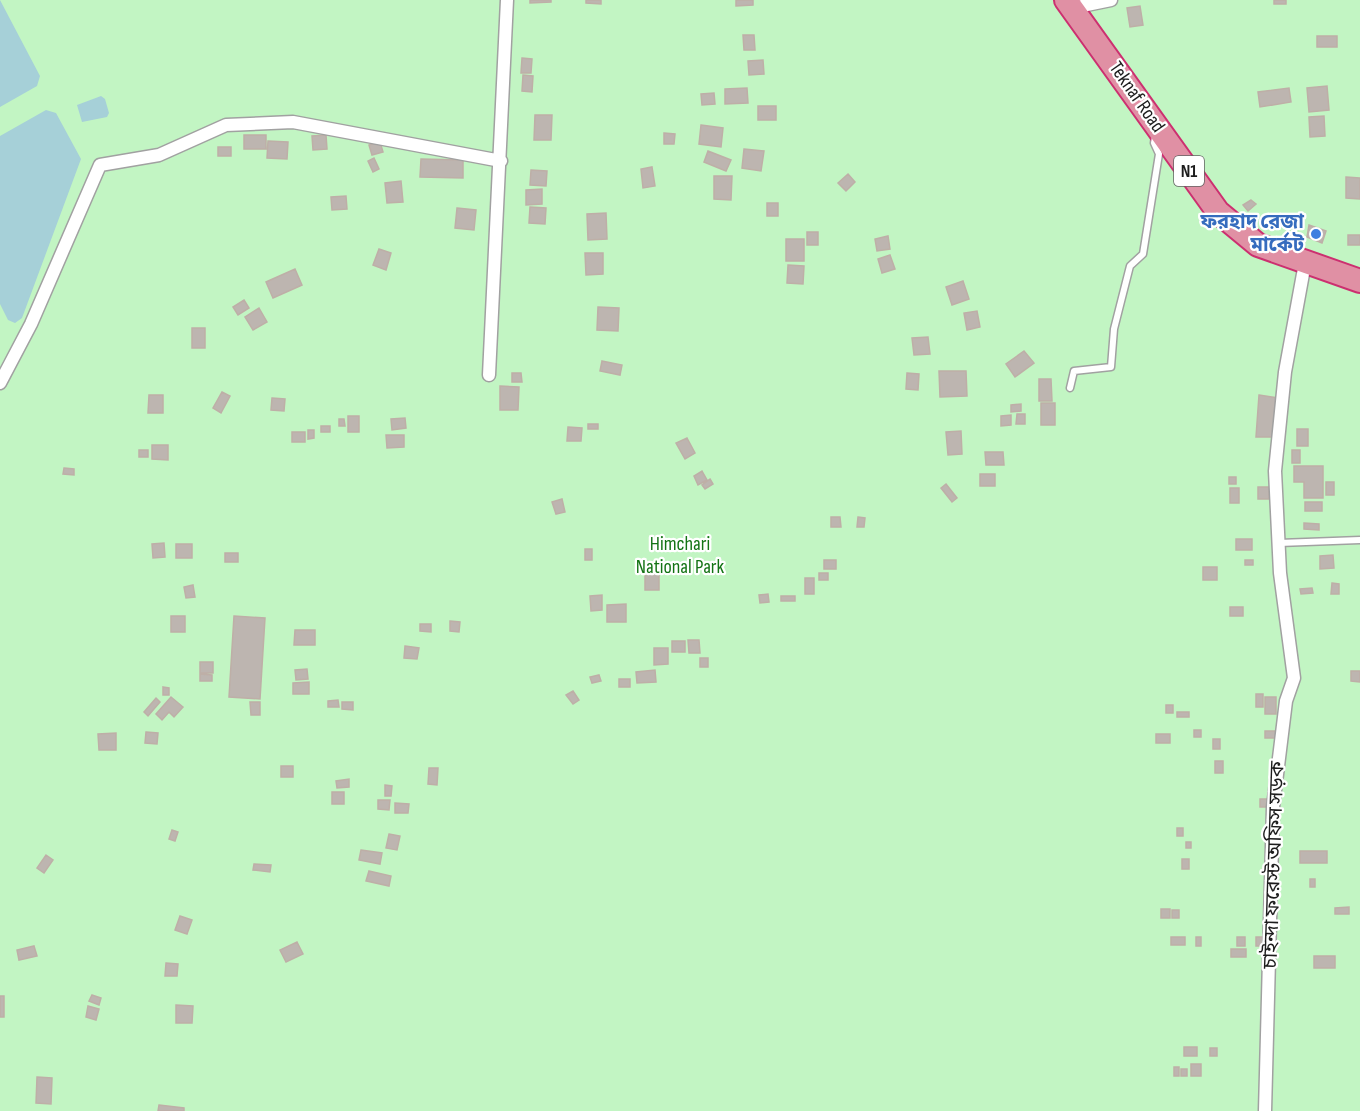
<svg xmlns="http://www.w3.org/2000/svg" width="1360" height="1111" viewBox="0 0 1360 1111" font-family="'Sofia Sans Condensed','Noto Sans Bengali',sans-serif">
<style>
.park{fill:#c2f5c3}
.water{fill:#a6d0d8}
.building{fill:#bdb5b0;stroke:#beafa7;stroke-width:1.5}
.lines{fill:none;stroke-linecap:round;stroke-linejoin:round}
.lane-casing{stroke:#a1a1a1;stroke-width:9}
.street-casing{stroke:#a1a1a1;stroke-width:15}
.highway-casing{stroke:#cc3070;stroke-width:26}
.lane{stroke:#fff;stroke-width:6}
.street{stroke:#fff;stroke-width:12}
.highway{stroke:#e090a4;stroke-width:22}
.shop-dot{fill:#3f7fe0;stroke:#fff;stroke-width:2}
.labels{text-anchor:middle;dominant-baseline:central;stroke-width:4.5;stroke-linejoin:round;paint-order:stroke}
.shield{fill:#fff;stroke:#616161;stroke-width:1.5}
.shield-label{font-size:18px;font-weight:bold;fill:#1d1d1d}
.street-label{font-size:20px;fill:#1d1d1d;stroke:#fff}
.shop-label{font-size:20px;font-weight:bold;fill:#366cbe;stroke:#fff;text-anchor:end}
.park-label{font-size:20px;fill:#137314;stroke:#fff}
</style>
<rect width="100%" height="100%" fill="#ede9e3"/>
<path class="park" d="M0 0H1360V1111H0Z"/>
<path class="water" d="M0 0 40 76 37 86 0 107Z
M101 96 105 99 109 113 107 117 82 122 77 105Z
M46 110 56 113 81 159 22 318 15 323 8 320 0 304V136Z"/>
<path class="building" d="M530 0H551V2L530 3Z
M586 0H601V4L586 3Z
M736 0H753V5L736 6Z
M1274 0H1286V4H1274Z
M1140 6 1143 25 1130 27 1127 8Z
M743 35H754L755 50H744Z
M1317 36H1337V47H1317Z
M522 58 532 59 531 73H521Z
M763 60 764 74 749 75 748 61Z
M523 75 533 76 532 92 522 91Z
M1327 86 1329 110 1309 112 1307 88Z
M747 88 748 103 725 104V89Z
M1289 88 1291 102 1260 107 1258 92Z
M714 93 715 104 702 105 701 94Z
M758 106H776V120H758Z
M535 115H552L551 140H534Z
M1324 116 1325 136 1310 137 1309 117Z
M701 125 723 128 721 147 699 144Z
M664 133 675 134 674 144H664Z
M244 135H266V149H244Z
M326 135 327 149 313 150 312 136Z
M268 141 288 142 287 159 267 158Z
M380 142 383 152 372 155 369 145Z
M218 147H231V156H218Z
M744 149 764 151 761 171 742 168Z
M708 151 731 160 726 171 704 162Z
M374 158 379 169 373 172 368 161Z
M421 159 463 160V178L420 177Z
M652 167 655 186 643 188 641 169Z
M531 170 547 171 546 186 530 185Z
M848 174 855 182 846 191 838 183Z
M714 176H732L731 200 714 199Z
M1346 177 1360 178V199L1346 198Z
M401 181 403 202 387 203 385 183Z
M542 189V204L526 205V190Z
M346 196 347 209 332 210 331 197Z
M1251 200 1256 204 1248 211 1243 205Z
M767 203H778V216H767Z
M530 207 546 208 545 224 529 223Z
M457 208 476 210 474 230 455 228Z
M606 213 607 239 588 240 587 214Z
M1309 225 1326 231 1322 243 1307 237Z
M807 232H818V245H807Z
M1348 235H1360V245H1348Z
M888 236 890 249 877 251 875 239Z
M786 239H804V261H786Z
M379 249 391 253 386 270 373 265Z
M585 253H603V274L586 275Z
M890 255 895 269 882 273 878 259Z
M788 265 804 266 803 284 787 283Z
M295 269 302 285 273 298 266 282Z
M963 281 969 299 952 305 946 287Z
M244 300 249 308 238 315 233 307Z
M598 307 619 308 618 331 597 330Z
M259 308 267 322 253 330 245 317Z
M977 311 980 327 967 330 964 313Z
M192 328H205V348H192Z
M928 337 930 354 914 355 912 338Z
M1024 351 1034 363 1015 377 1006 364Z
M602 361 622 365 620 375 600 371Z
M939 371H966L967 396 940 397Z
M512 373H521L522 382H512Z
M907 373 919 374 918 390 906 389Z
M1039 379H1051L1052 401H1039Z
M500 386 519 387 518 410H500Z
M222 392 230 396 221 413 213 408Z
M149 395H163V413H148Z
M1259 395 1279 398 1275 437H1256Z
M272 398 285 399 284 411 271 410Z
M1041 403H1055V425H1041Z
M1021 404V411L1011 412V405Z
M1017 414H1025V424H1016Z
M1011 415V425L1001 426V416Z
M348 416H359V432H348Z
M405 418 406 428 392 430 391 419Z
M339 419H344L345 426H339Z
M588 424H598V429H588Z
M321 426H330V432H321Z
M568 427 582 428 581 441H567Z
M1297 429H1308V446H1297Z
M308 430H314V438L308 439Z
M961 431 962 454 948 455 946 432Z
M292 432H305V442H292Z
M386 435H404V447L387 448Z
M687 438 695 453 685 459 676 443Z
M152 445H168V460L152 459Z
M139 450H148V457H139Z
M1292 450H1300V463H1292Z
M985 452H1003L1004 465H986Z
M1294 466H1323V498H1304V482H1294Z
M64 468 74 469V475L63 474Z
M702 471 707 480 698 485 694 476Z
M980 474H995V486H980Z
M1229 477H1236V484H1229Z
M710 479 713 484 705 489 702 485Z
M1326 482H1334V495H1326Z
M946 484 957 498 952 502 941 488Z
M1258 487H1269V499H1258Z
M1230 488H1239V503H1230Z
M562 499 565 512 556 514 552 502Z
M1305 502H1322V511H1305Z
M831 517H840L841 527H831Z
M858 517 865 518 864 527H857Z
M1304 523 1319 524V530L1304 529Z
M663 537 668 543 658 550 653 544Z
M1236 539H1252V550H1236Z
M164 543 165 557 153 558 152 544Z
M176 544H192V558H176Z
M585 549H592V560H585Z
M225 553H238V562H225Z
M1333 555 1334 568 1320 569V556Z
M824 560H836V569H824Z
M1245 560H1253V565H1245Z
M1203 567H1217V580H1203Z
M645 573H659V590H645Z
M819 573H828V580H819Z
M805 578H814V594H805Z
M1332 583 1339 584V594H1331Z
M193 585 195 597 186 598 184 587Z
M1312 588 1313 593 1301 594 1300 589Z
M768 594 769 602 760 603 759 595Z
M602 595V610L591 611 590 596Z
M781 596H795V601H781Z
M626 604V622H607V605Z
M1230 607H1243V616H1230Z
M171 616H185V632H171Z
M234 616 265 618 260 699 229 697Z
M450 621 460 622 459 632 450 631Z
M420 624H431V632L420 631Z
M295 630H315V645H294Z
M688 640H699L700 653H689Z
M672 641H685V652H672Z
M405 646 419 648 417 659 404 658Z
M654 648H668V664L654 665Z
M700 658H708V667H700Z
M200 662H213V673H200Z
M307 669 308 679 296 680 295 670Z
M655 670 656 682 637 683 636 672Z
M1351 671H1360V682L1351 681Z
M200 674 212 675V681H200Z
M599 675 601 681 592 683 590 677Z
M619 679H630V687H619Z
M309 682V694H293V683Z
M163 687 169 688V695H163Z
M573 691 579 700 573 704 566 695Z
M1256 694H1263V707H1256Z
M171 697 183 707 174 717 169 712 162 720 156 714Z
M1265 697H1276V714H1265Z
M156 698 160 702 148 716 144 712Z
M338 700 339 707H328V701Z
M250 702H260V715H251Z
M342 702H353V710L342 709Z
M1166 705H1173V713H1166Z
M1177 712H1189V717H1177Z
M1194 730H1201V737H1194Z
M1265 731H1276V738H1265Z
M146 732 158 733 157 744 145 743Z
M116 733V750H99L98 734Z
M1156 734H1170V743H1156Z
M1213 739H1220V749H1213Z
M1215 761H1223V773H1215Z
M281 766H293V777H281Z
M429 768H438L437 785 428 784Z
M349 779V787L337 788 336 781Z
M385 785 392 786 391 796H385Z
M332 792H344V804H332Z
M1260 799H1267V807H1260Z
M378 800H390L389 810 378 809Z
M395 803 409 804 408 813H395Z
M1177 828H1183V836H1177Z
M172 830 178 832 175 841 169 839Z
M389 834 400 836 397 850 386 848Z
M1186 842H1191V848H1186Z
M361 850 382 853 380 864 359 860Z
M1300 851H1327V863H1300Z
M46 855 53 860 44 873 37 868Z
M1182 859H1189V869H1182Z
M254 864 271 865 270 872 253 870Z
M369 871 391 876 389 886 366 881Z
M1310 879H1315V887H1310Z
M1349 907V914H1335V908Z
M1161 909H1170V918H1161Z
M1172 910H1179V918H1172Z
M180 916 192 920 187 934 175 930Z
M1171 937H1185V945H1171Z
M1196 937H1201V946H1196Z
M1237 937H1245V946H1237Z
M1256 937H1269V946H1256Z
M297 942 303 954 286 962 280 950Z
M34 946 37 956 19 960 17 950Z
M1231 949H1246V957H1231Z
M1314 956H1335V968H1314Z
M166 963 178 964 177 976H165Z
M92 995 101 998 99 1005 89 1001Z
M0 996H4V1017H0Z
M176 1005 193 1006 192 1023H176Z
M88 1006 99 1009 96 1020 86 1017Z
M1184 1047H1197V1056H1184Z
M1210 1048H1217V1056H1210Z
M1191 1064H1201V1076H1191Z
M1174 1067H1179V1076H1174Z
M1181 1069H1187V1076H1181Z
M37 1077 52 1078 51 1104 36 1103Z
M159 1105 184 1108V1111H158Z"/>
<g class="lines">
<defs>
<path id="lane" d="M1070 388 1074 371 1111 367 1114 329 1130 266 1143 254 1159 154 1154 143 1155 136
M1279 543 1360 540"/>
<path id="street" d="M1072 8 1111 0
M489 375 507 0
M0 383 31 324 100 165 159 155 226 125 293 122 501 161
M1265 1111 1273 807 1286 701 1294 678 1280 573 1275 471 1285 372 1305 263"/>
<path id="highway" d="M1066 0 1218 212 1258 245 1360 281"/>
</defs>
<use href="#lane" class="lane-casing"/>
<use href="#street" class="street-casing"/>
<use href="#highway" class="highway-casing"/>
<use href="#lane" class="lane"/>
<use href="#street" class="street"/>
<use href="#highway" class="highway"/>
</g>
<circle class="shop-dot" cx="1316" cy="234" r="6"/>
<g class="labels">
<rect class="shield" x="1174" y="156" width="30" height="30" rx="4.5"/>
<g class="shield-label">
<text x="1189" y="171">N1</text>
</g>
<g class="street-label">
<text transform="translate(1137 97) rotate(55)">Teknaf Road</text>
<text transform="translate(1274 865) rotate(-88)">চাইন্দা ফরেস্ট অফিস সড়ক</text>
</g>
<g class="shop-label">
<text x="1304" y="222">ফরহাদ রেজা<tspan x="1304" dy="23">মার্কেট</tspan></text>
</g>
<g class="park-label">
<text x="680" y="544">Himchari<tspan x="680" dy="23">National Park</tspan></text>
</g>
</g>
</svg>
